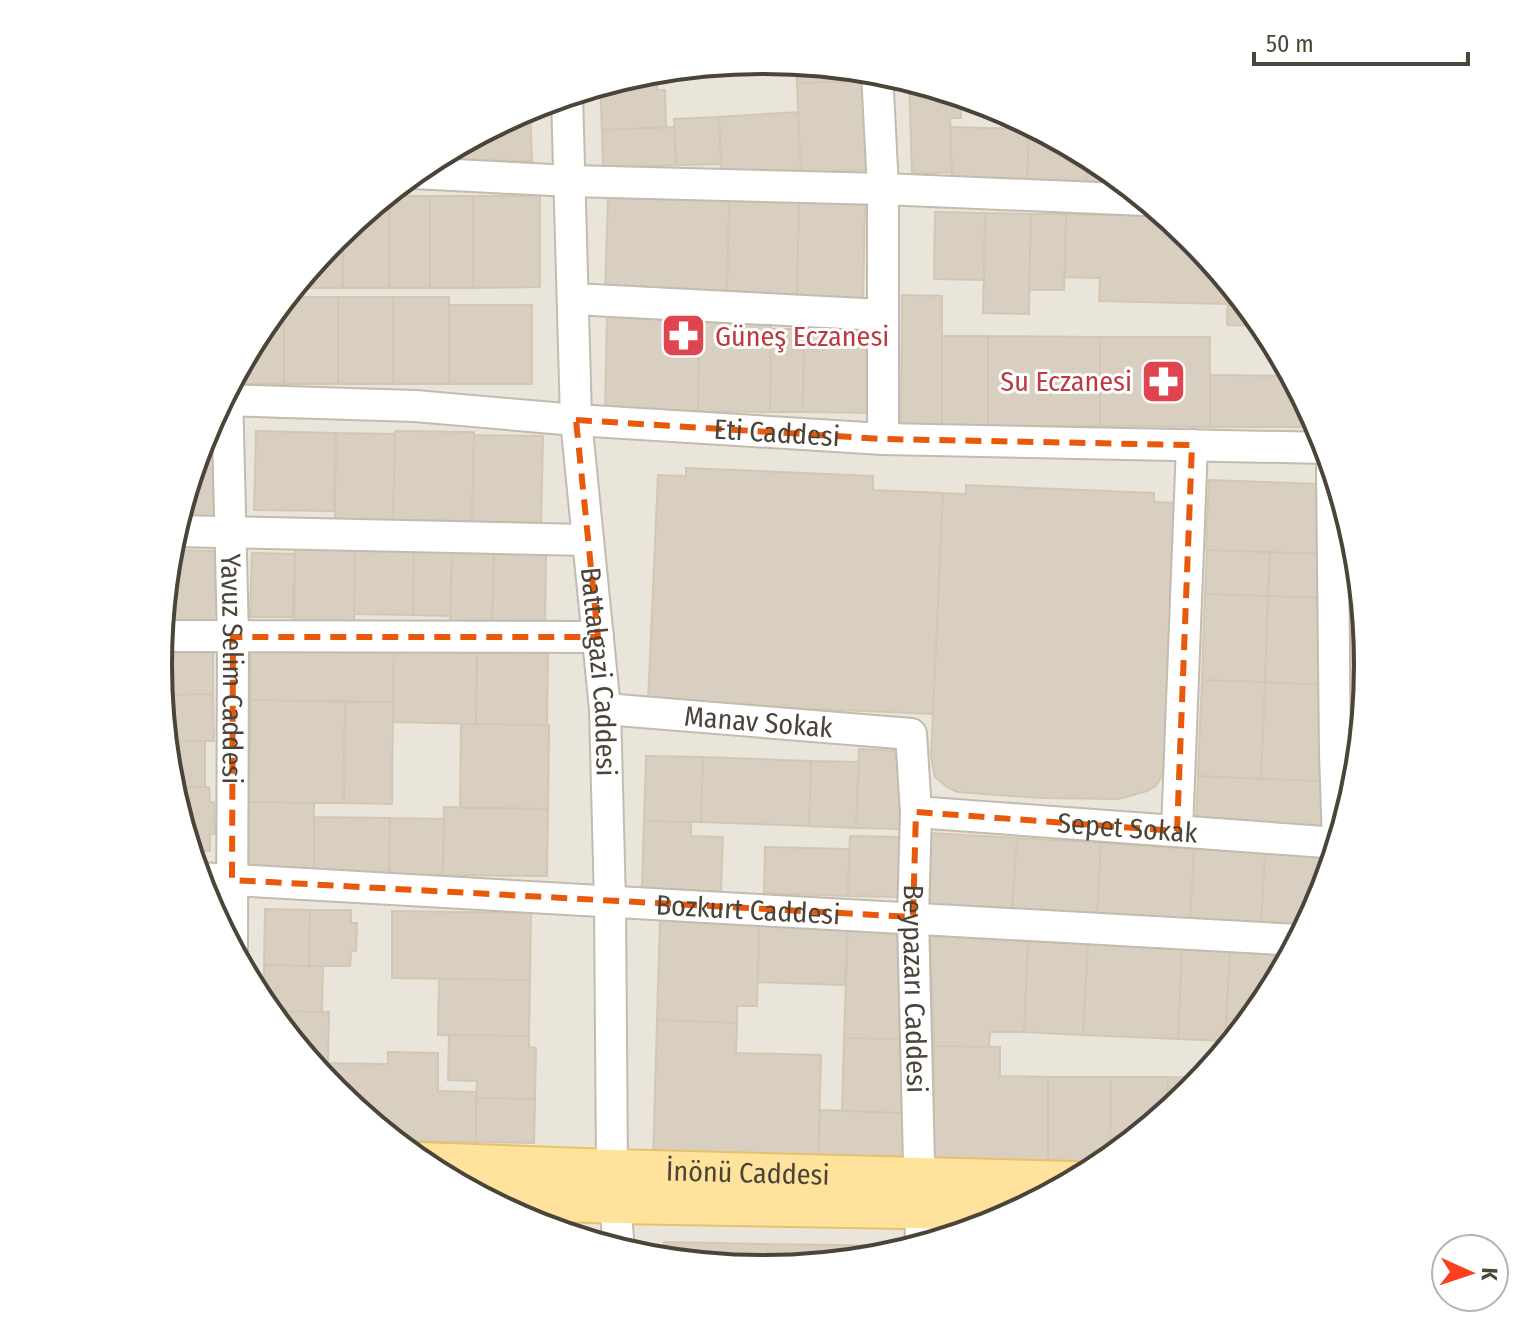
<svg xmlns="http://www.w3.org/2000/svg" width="1526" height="1329" viewBox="0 0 1526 1329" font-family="'Fira Sans Condensed',sans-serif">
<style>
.residential{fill:#eae5da}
.building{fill:#d8cfc1;stroke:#d3c7b4;stroke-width:2}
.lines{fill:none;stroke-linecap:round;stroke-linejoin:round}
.minor-casing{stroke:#c2bbae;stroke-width:34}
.major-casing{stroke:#e6c16a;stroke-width:42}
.minor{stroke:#fff;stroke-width:30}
.major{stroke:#ffe39c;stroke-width:38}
.marked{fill:none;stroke:#e8590c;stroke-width:6;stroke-dasharray:16 10;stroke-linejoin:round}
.labels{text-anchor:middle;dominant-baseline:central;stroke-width:6;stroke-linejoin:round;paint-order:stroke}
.health-label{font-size:28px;fill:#be3a42;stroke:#fff;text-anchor:start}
.street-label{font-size:28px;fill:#4b4439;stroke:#fff}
.rim{fill:none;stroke:#4b4439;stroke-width:4}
</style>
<rect width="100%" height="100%" fill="#f6f3ec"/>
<path class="residential" d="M160 664a603 603 0 1 1 1206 0a603 603 0 1 1-1206 0Z"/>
<path class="building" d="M763 60 776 61V65L716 68V65Z
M796 63 862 70V81L797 83Z
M657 70V90H665L666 127 602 130 600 85 646 72Z
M909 80 960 96 961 118H950L952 172 912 174Z
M862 81 866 170 801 173 797 83Z
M530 107 532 161 450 160V150Z
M798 112 801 173 722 176 719 117Z
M719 117 721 164 676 165 674 119Z
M1029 124 1087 156 1086 186 1027 184Z
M674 127 676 165 603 168 602 130Z
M950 127 1029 129 1027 184 952 182Z
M450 150V160H430Z
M1087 156 1099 162 1130 188 1086 186Z
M385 196H389V288H343V231Z
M389 196H430V288H389Z
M430 196H473V288H430Z
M473 196H540V287L473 288Z
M608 197 729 200 727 295 605 292Z
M729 200 799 201 797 296 727 295Z
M799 201 865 203 863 298 797 296Z
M935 212 985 213 984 280 934 279Z
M985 213 1031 214 1029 314 983 313Z
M1031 214H1066L1064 290H1029Z
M1066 214 1165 216 1191 237 1228 283V304L1099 301 1100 278 1065 277Z
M343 231V288H302V278L336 237Z
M1228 283 1263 326 1227 325Z
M902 295 942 296V426H901Z
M286 297H338V384H284V300Z
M338 297H393V384H338Z
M393 297H449V384H393Z
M284 300V384H243V360L261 328Z
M449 305H532V384H449Z
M607 315 699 317 698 411 605 409Z
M699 317 771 318 770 412 698 411Z
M771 329H804L803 412H770Z
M804 329 873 330 871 413 803 412Z
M942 336H988V426H942Z
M988 336 1100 337V426H988Z
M1100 337H1210V427L1100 426Z
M1210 375 1291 376 1313 418V427H1210Z
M256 431 336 433 334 511 254 510Z
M395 431 474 432 472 521 393 520Z
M336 433 395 434 393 520 335 519Z
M204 435H219L217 521 178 520Z
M474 435 543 436 541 526 472 525Z
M686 468 873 476V490L943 493 933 714 648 702 658 475 686 476Z
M1209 480 1321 484 1322 554 1206 550Z
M966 485 1154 493V502L1176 503 1165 764 1162 776 1156 786 1147 791 1119 799 1040 798 958 792 948 788 935 777 931 757 943 493 966 494Z
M1350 527 1356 547 1367 665 1360 741 1350 740Z
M295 547 355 548 354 626 293 625Z
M355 548 414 549 413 615 354 614Z
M414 549 452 550 450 616 413 615Z
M170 550 216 551 215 589H219L218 623 163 622Z
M452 550H494L492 631 450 630Z
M494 550 546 551 545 632 492 631Z
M1207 550 1270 552 1268 596 1205 594Z
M1270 552 1322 554V598L1268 596Z
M252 553 295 554 294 617H250Z
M1205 594 1268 596 1265 682 1202 680Z
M1268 596 1322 598V685L1265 682Z
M251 639 394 640 393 702 251 700Z
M394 640 477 642 476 724 393 722Z
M213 648V694L161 695 159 664 160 649Z
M477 650 548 652 547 725 476 724Z
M1202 680 1265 682 1261 779 1198 776Z
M1265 682 1322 685V781L1261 779Z
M213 694 214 741H166L161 695Z
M251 700 345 702 343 803 249 802Z
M345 702H393L392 804 344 803Z
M461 724 549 725 548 809 460 808Z
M166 741H205V787H172Z
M859 749 902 751 900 829 856 828Z
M646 756 703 757 701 822 644 821Z
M703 757 811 761 809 826 701 822Z
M811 761 859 762 856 828 809 826Z
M1198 776 1322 781V829L1196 824Z
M172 787H209L210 802H214L215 834H210V851L191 850Z
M249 802 314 803V873L248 872Z
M444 807 548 809 547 876 443 875Z
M314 817 390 818 389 874 314 873Z
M390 818 444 819 443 875 389 874Z
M644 821 691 822V836L723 837 721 892 642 889Z
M930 833 1017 838 1012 910 926 905Z
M850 836 902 837 901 897 848 896Z
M1017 838 1101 843 1097 915 1012 910Z
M1101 843 1194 849 1190 920 1097 915Z
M765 847 849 849 848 896 764 893Z
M1194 849 1265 853 1261 925 1190 920Z
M1265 853 1324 856 1321 896 1305 927 1261 925Z
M265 909 310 910 309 966 264 965Z
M310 910H351V923H357L356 951H351L350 966H309Z
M392 911 531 913 530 980 392 978Z
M660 919 759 922 757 1006H737V1023L657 1020Z
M759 922 848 924 845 985 758 982Z
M848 924 897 926 900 1039 844 1038Z
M930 936 1028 941 1024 1032H990L989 1047 934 1046Z
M1028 941 1088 944 1083 1035 1024 1032Z
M1088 944 1182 948 1178 1039 1083 1035Z
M1182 948 1230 950 1225 1041 1178 1039Z
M1230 950 1291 953 1265 1001 1232 1041H1225Z
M264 965 323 966 322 1012 269 1011 264 1004Z
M439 979 530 980 529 1036 438 1035Z
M269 1011 329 1012 328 1062H311Z
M657 1020 737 1023 736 1053 821 1055 818 1166 653 1162Z
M449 1035 529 1036V1047L536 1048 535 1099 476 1098 477 1081 448 1080Z
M844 1038 900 1039 903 1113 842 1111Z
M934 1046 1000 1047V1076L1048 1077V1169L933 1168Z
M388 1052 438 1053V1091L476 1092V1142L395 1141 335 1092 312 1063 388 1064Z
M1048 1077H1111L1110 1158 1095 1169H1048Z
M1111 1077H1168V1110L1110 1158Z
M1168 1077 1202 1078 1190 1092 1168 1110Z
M476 1098 535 1099 534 1143 476 1142Z
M820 1110 903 1113 904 1169 818 1166Z
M664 1242 768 1244 767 1269 664 1259Z
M768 1244 908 1246V1249L880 1257 767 1269Z"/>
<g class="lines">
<defs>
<g id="minor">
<path d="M877 71 883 189V439"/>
<path id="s1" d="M567 95 576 420 605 709 610 902 612 1169 619 1249"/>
<path d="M414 173 571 181 883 189 1145 200"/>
<path d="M573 299 883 315"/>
<path id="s2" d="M227 391 233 637 232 948"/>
<path id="s3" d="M222 400 415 406 576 420 883 439 1326 448"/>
<path d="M1332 469 1335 754 1338 842"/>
<path d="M175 531 588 540"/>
<path d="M161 636 598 637"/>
<path id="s4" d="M605 709 911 734 916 812 913 917 921 1245"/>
<path id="s5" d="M916 812 1338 843"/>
<path d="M1177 831 1192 445"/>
<path id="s6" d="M199 878C565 901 932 918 1298 940"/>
</g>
<g id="major">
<path id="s7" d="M420 1162 612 1169 1074 1181"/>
<path d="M487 1199 616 1204 1017 1211"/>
</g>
</defs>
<use href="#minor" class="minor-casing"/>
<use href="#major" class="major-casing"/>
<use href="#minor" class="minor"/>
<use href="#major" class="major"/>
</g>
<path class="marked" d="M576 420 883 439 1192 445 1177 831 916 812 913 917 232 880 233 637H598Z"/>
<defs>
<symbol id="pharmacy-square" viewBox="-11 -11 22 22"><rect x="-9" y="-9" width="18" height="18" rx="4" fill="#e0444e" stroke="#fff"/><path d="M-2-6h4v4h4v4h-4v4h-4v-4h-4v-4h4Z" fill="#fff"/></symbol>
</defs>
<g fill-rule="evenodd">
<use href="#pharmacy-square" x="658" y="310" width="51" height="51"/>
<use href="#pharmacy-square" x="1138" y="356" width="51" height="51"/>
</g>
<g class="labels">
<g class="health-label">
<text x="715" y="336">Güneş Eczanesi</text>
<text x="1132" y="381" text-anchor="end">Su Eczanesi</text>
</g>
<g class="street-label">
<text stroke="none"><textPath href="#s3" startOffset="556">Eti Caddesi</textPath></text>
<text stroke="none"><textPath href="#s2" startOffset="278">Yavuz Selim Caddesi</textPath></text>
<text stroke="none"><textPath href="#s1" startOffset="578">Battalgazi Caddesi</textPath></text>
<text stroke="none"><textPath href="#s4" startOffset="154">Manav Sokak</textPath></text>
<text stroke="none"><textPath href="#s5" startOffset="212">Sepet Sokak</textPath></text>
<text stroke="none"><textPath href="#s6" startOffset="550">Bozkurt Caddesi</textPath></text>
<text stroke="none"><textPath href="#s4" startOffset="562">Beypazarı Caddesi</textPath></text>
<text stroke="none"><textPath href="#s7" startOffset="328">İnönü Caddesi</textPath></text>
</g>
</g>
<path d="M0 0H1526V1329H0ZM762 74H764A590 590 0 0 1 1354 664V665A590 590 0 0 1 764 1255H762A590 590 0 0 1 172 665V664A590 590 0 0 1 762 74Z" fill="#fff" fill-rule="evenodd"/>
<path class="rim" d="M762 74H764A590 590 0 0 1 1354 664V665A590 590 0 0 1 764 1255H762A590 590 0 0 1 172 665V664A590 590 0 0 1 762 74Z"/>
<g transform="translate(1470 1273) rotate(93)"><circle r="38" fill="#ffffff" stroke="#b7b4b0" stroke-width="2"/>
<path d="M0-6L14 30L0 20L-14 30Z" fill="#fc3f1d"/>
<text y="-12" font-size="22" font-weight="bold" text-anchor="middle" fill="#4b4439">K</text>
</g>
<path d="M1254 52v12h214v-12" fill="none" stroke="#4b4439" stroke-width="4"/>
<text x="1266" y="52" font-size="24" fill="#4b4439" stroke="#ffffff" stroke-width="6" paint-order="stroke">50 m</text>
</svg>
